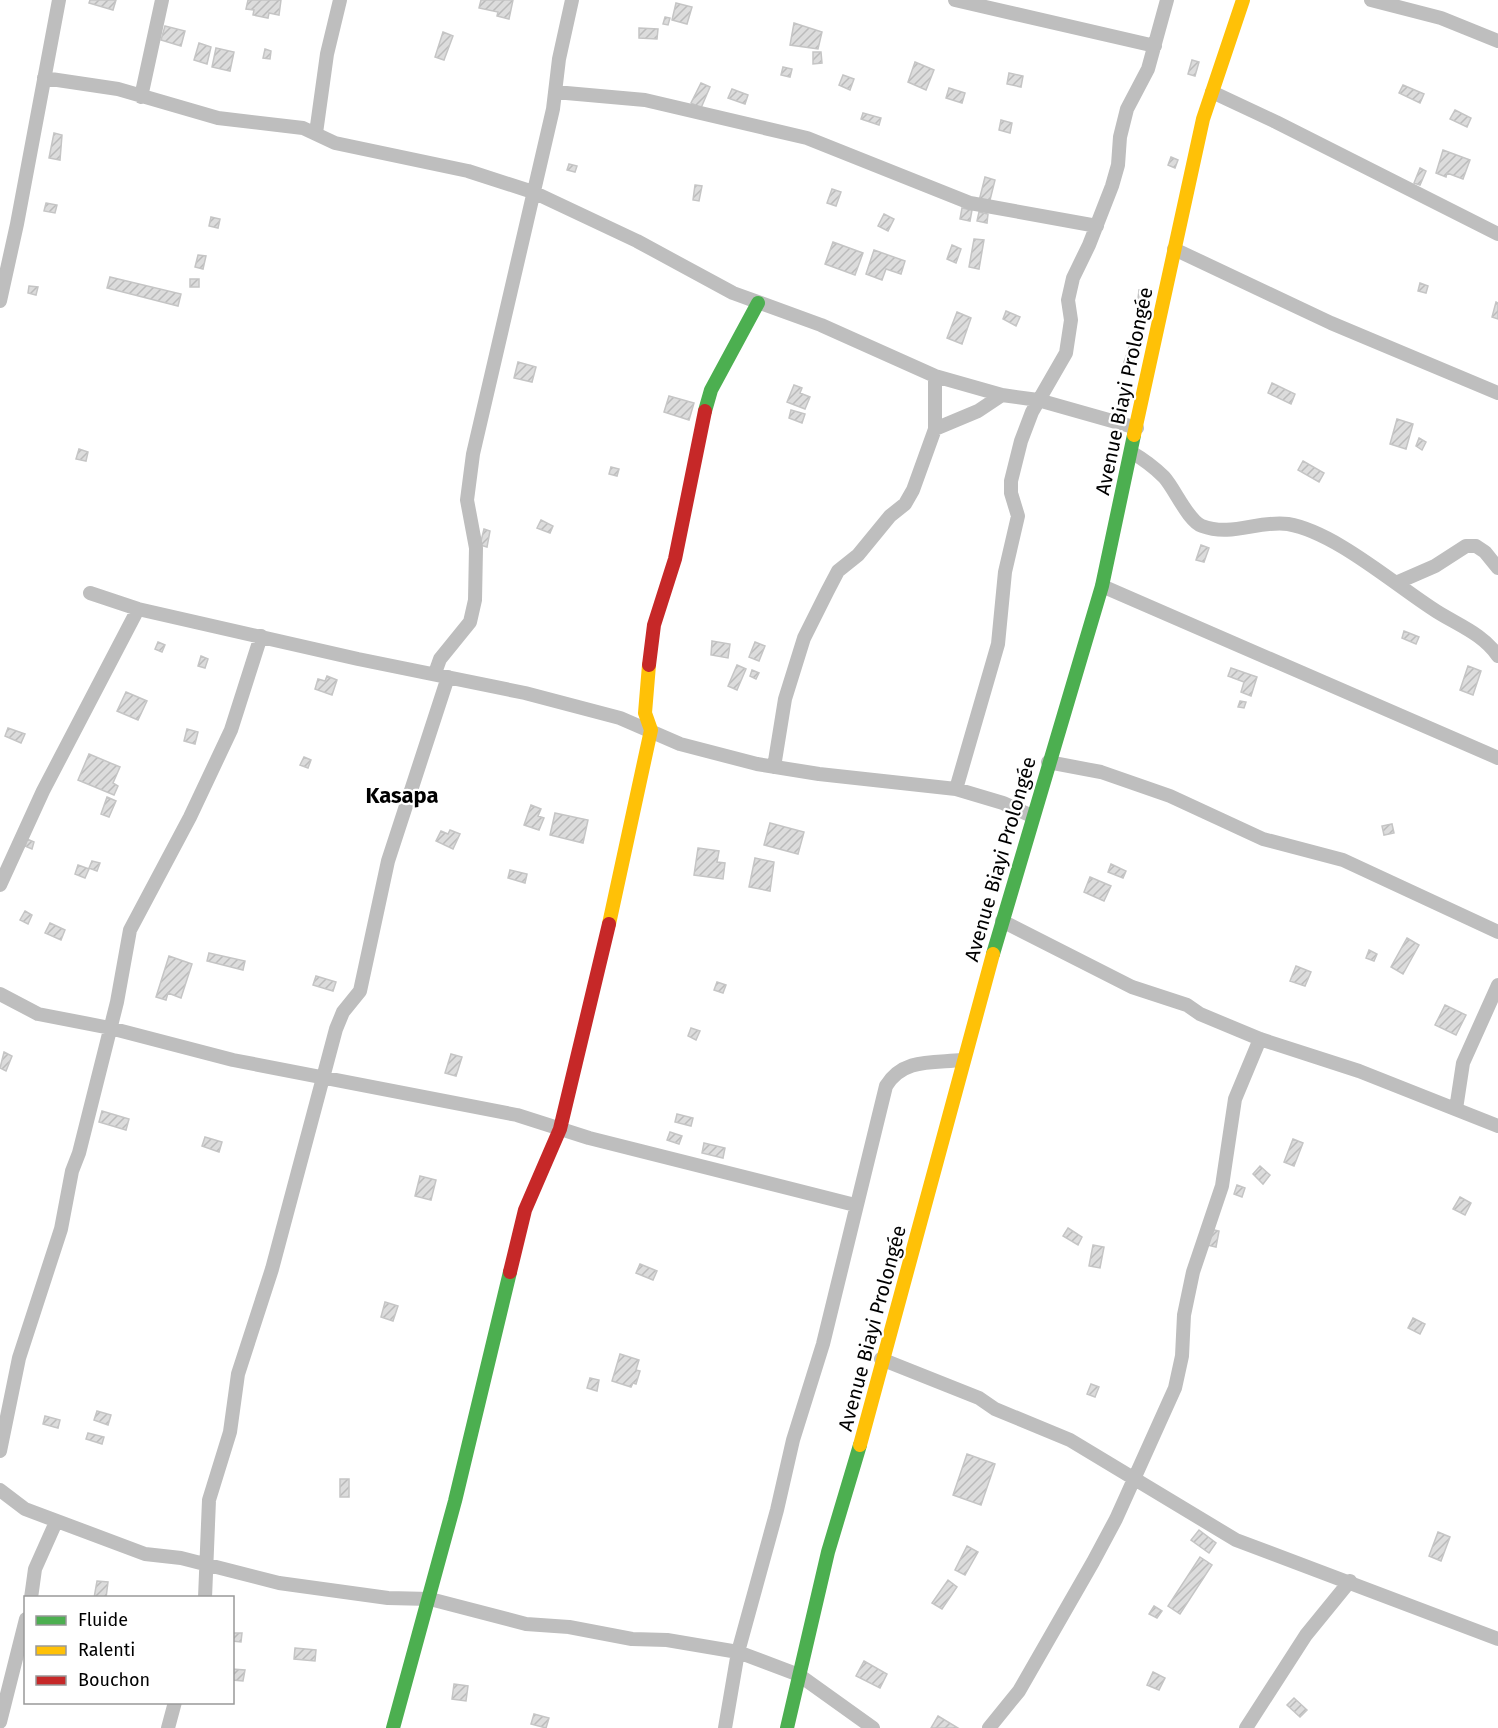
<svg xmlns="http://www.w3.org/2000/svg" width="1498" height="1728" viewBox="0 0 1498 1728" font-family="'Fira Sans',sans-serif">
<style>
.building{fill:url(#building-hatch);stroke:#c5c5c5;stroke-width:1.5}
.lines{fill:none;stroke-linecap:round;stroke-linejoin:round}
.street{stroke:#bebebe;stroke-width:14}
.fast{stroke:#4caf50;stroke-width:14}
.slow{stroke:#ffc107;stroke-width:14}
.jam{stroke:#c62828;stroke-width:14}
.labels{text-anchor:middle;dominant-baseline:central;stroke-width:4.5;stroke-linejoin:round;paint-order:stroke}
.street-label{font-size:20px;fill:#000;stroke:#fff}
.quarter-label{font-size:22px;font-weight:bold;fill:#000;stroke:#fff}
</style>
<defs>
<pattern id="building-hatch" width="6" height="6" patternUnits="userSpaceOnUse" patternTransform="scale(1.5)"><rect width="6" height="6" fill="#dcdcdc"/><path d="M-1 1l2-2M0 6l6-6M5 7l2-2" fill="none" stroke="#bbb"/></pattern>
</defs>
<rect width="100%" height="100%" fill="#fff"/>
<path class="building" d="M90 0H116L113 10 89 3Z
M248 0H281L279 15 269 13 268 18 253 15 254 10 246 9Z
M481 0H513L509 19 497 16 498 12 479 8Z
M676 3 692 7 687 24 672 20Z
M665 17 670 18 668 25 663 24Z
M794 23 822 32 818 49 790 45Z
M165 26 185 31 181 46 161 40Z
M639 28 658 29 657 39 639 38Z
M443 32 453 36 444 60 435 57Z
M199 43 211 47 207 64 194 60Z
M216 48 234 52 230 71 212 67Z
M265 49 271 51 270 59 263 58Z
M813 52H821L822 63 813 64Z
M1192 60 1199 62 1195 76 1188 74Z
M915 62 934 70 926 90 908 82Z
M783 67 792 69 790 77 781 75Z
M1009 73 1023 76 1021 87 1007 84Z
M843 75 854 79 850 90 839 85Z
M701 83 710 87 701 108 691 103Z
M1403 85 1424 94 1420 103 1399 93Z
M949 88 965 93 962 103 946 98Z
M732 89 748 95 745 104 728 98Z
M1455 110 1471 118 1467 127 1450 119Z
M863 113 881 118 879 125 861 119Z
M1001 120 1012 123 1010 133 999 130Z
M54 133 62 135 60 160 49 158Z
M1443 150 1470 160 1463 179 1447 173 1446 177 1436 173Z
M1171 157 1178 160 1175 168 1168 165Z
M569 164 577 166 575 172 567 170Z
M1420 168 1426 171 1420 185 1414 183Z
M985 177 995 180 989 204 979 201Z
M695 185 702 186 699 201 693 200Z
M832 189 841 192 836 206 827 203Z
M46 203 57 205 55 213 44 211Z
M962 208 972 210 970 221 960 219Z
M979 212 988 214 987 223 977 221Z
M884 214 894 219 888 231 878 226Z
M211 217 220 219 218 228 209 226Z
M974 239 984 240 979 269 969 267Z
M833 242 863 253 855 275 825 264Z
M952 245 961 249 956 263 947 259Z
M874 250 905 261 901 274 886 269 882 280 866 274Z
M198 255 206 256 203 269 195 267Z
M110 277 181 294 178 306 107 288Z
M190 279H199V287H190Z
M1420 283 1428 286 1426 293 1418 291Z
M29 286 38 287 36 295 28 293Z
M1139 290 1148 292 1147 301 1138 299Z
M1496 302 1498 303V319L1492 317Z
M1006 311 1020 317 1016 326 1003 319Z
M957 312 971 318 962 344 947 338Z
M1131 341 1139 343 1137 352 1128 350Z
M1127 354 1135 356 1133 365 1124 362Z
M518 362 536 367 532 382 514 378Z
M1272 383 1295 394 1291 404 1268 393Z
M794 385 802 388 800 393 810 397 805 409 787 402Z
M669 396 694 403 689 420 664 412Z
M791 410 805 414 802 423 789 418Z
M1397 419 1413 424 1406 449 1390 444Z
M1419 438 1426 442 1422 450 1416 446Z
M79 449 88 452 86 461 76 459Z
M1303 461 1324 473 1319 482 1298 470Z
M611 467 619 469 617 476 609 474Z
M541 520 553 526 550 533 537 528Z
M484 529 490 531 487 547 480 545Z
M1201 545 1209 548 1204 562 1196 560Z
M1404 631 1419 637 1416 644 1402 638Z
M712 641 730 644 728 658 711 655Z
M158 642 165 645 162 652 155 649Z
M755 642 765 646 759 661 749 657Z
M201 656 208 659 205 668 198 666Z
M737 665 746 669 737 690 728 686Z
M1468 666 1481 671 1473 695 1460 690Z
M1231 668 1257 677 1251 696 1241 692 1244 682 1228 676Z
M752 670 759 673 756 679 750 676Z
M327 676 337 680 332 695 315 689 318 679 325 681Z
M126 692 147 701 138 720 117 711Z
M1240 701 1246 702 1244 708 1238 707Z
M8 728 25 734 21 743 5 736Z
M187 729 198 732 195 744 184 741Z
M89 754 120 767 113 783 118 786 114 795 78 780Z
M304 757 311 760 308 768 300 765Z
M107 797 116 801 109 817 101 814Z
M531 805 541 809 538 816 544 818 539 830 524 825Z
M555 813 588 820 583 843 550 835Z
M770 823 804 832 798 854 764 845Z
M1392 824 1394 833 1384 835 1382 826Z
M450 830 460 834 453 849 436 841 441 831 448 834Z
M27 839 34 842 32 849 25 846Z
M698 848 719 851 717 862 725 863 723 879 694 875Z
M755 858 774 862 770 891 749 887Z
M92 861 100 863 97 871 89 868Z
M1111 864 1126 871 1123 878 1108 872Z
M78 865 89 869 85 878 75 874Z
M510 870 527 874 525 883 508 878Z
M1090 877 1111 886 1104 901 1084 892Z
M25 911 32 915 28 924 20 920Z
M50 923 65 930 61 940 45 933Z
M1407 938 1419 945 1403 974 1391 967Z
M1369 950 1377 954 1374 961 1366 958Z
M209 953 245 961 243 970 207 961Z
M169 956 192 964 181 998 168 993 166 1000 156 997Z
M1296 966 1311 972 1305 986 1290 981Z
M316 976 336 982 333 991 313 985Z
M717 982 726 985 723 993 714 990Z
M1445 1005 1466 1015 1456 1035 1435 1025Z
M691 1028 700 1031 696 1040 688 1036Z
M4 1052 12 1056 6 1071 0 1068Z
M451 1054 462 1057 456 1076 445 1073Z
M102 1111 129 1119 126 1130 99 1122Z
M677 1114 693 1118 691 1126 675 1122Z
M670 1132 682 1136 679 1144 667 1140Z
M205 1137 222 1142 219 1152 202 1146Z
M1293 1139 1303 1143 1294 1166 1284 1162Z
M704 1143 725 1148 723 1158 702 1153Z
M1260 1166 1270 1175 1263 1184 1253 1174Z
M420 1176 436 1180 431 1200 415 1196Z
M1237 1185 1245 1188 1242 1197 1234 1194Z
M1460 1197 1471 1203 1465 1215 1453 1209Z
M1068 1228 1082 1237 1078 1245 1063 1236Z
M1210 1229 1219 1231 1216 1247 1207 1245Z
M1093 1245 1104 1247 1100 1268 1089 1266Z
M640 1264 657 1271 653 1280 636 1273Z
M385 1302 398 1306 393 1321 381 1317Z
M1413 1318 1425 1324 1420 1334 1408 1328Z
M620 1354 639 1360 636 1370 640 1371 636 1384 633 1383 631 1387 612 1381Z
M590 1378 599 1380 597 1391 587 1388Z
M1091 1384 1099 1387 1095 1397 1087 1394Z
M97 1411 111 1415 108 1425 94 1420Z
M45 1416 60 1420 58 1428 43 1424Z
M88 1433 104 1437 102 1444 86 1439Z
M967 1454 995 1464 981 1505 953 1495Z
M340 1479H349V1497H340Z
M1199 1530 1216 1543 1209 1553 1191 1540Z
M1438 1532 1450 1537 1441 1561 1429 1556Z
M967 1546 978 1552 965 1575 955 1570Z
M1200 1557 1212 1565 1180 1614 1168 1606Z
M948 1580 957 1587 942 1609 932 1603Z
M97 1581 108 1582 106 1598H94Z
M1154 1606 1162 1611 1157 1618 1149 1614Z
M232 1633H242L241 1642 232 1641Z
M295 1648 316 1650 315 1661 294 1659Z
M864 1661 887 1674 880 1688 856 1676Z
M232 1669 245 1670 243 1681 232 1680Z
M1153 1672 1165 1678 1159 1690 1147 1685Z
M454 1684 468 1686 466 1701 452 1699Z
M1294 1698 1307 1710 1300 1717 1287 1705Z
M534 1714 549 1718 546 1728 531 1724Z
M938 1716 958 1728H931Z"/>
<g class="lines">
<path class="street" d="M955 0 1155 46
M1371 0 1441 18 1498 41
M44 78 118 89 218 118 303 128 335 143 468 171 533 192 637 241 733 293 821 325 935 376 1002 395 1038 400 1137 428
M555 92 645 100 807 138 970 203 1097 226
M1212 92 1276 122 1498 234
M141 97 162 0
M316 133 327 54 340 0
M1174 249 1331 323 1498 393
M0 301 17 224 59 0
M935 429 978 411 1002 395
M1131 452C1143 459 1154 467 1164 477 1175 489 1188 521 1202 526 1232 537 1258 520 1288 524 1335 532 1395 585 1436 611 1458 625 1483 634 1498 656
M1396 583 1435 566 1466 546H1476L1485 552 1498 568
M1102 586 1498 758
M90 593 138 609 358 659 525 693 620 718 680 744 757 764 819 774 956 789 1003 803 1032 816
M435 673 440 659 470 622 475 600 476 548 467 500 473 454 553 109 559 59 572 0
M1048 762 1101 772 1170 796 1263 839 1343 860 1498 932
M774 767 785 699 804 638 827 592 838 571 858 555 890 516 905 504 913 490 935 429V376
M956 789 998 644 1005 572 1018 516 1011 493V481L1021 441 1032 412 1066 353 1071 320 1068 300 1073 278 1089 245 1112 186 1118 165 1120 137 1127 109 1148 69 1167 0
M0 885 43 791 138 609
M1002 921 1132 987 1187 1005 1200 1014 1260 1039 1359 1071 1498 1126
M0 994 38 1014 110 1028 233 1060 517 1115 589 1138 855 1205
M1456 1109 1463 1063 1498 985
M881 1359 979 1398 995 1409 1070 1440 1236 1540 1498 1639
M0 1451 19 1358 61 1229 72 1171 79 1153 117 1002 130 930 190 817 231 730 261 636
M0 1490 25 1509 145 1554 181 1558 279 1583 388 1598 430 1599 526 1624 569 1627 632 1639 667 1640 738 1652 799 1675 873 1728
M31 1598 35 1569 56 1522
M205 1598 209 1500 230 1432 238 1374 272 1269 336 1029 343 1012 360 991 388 861 448 677
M0 1722 26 1619
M168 1728 175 1702
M725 1728 738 1652 777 1510 793 1440 823 1344 886 1086C903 1058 933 1063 962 1060
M989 1728 1019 1691 1093 1562 1116 1519 1175 1388 1182 1356 1184 1315 1193 1272 1222 1186 1235 1099 1260 1039
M1246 1728 1306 1635 1350 1581"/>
<path class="fast" d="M705 411 711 390 758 303
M993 954 1102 586 1134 435
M393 1728 455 1501 510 1272
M787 1728 828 1552 860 1445"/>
<path class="slow" d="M1134 435 1203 119 1243 0
M609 924 651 730 645 713 649 665
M860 1445 993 954"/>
<path class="jam" d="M649 665 654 625 675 559 705 411
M510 1272 525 1210 560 1129 609 924"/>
</g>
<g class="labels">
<g class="street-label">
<text transform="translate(1124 391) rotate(-78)">Avenue Biayi Prolongée</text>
<text transform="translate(1000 859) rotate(-74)">Avenue Biayi Prolongée</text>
<text transform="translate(872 1328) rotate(-75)">Avenue Biayi Prolongée</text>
</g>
<g class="quarter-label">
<text x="402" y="795">Kasapa</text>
</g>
</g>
<rect x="24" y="1596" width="210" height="108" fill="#ffffff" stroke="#999999" stroke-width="1.5"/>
<rect x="36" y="1616" width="30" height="9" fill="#4caf50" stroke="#999999" stroke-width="1.5"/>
<text x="78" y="1626" font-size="18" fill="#000000">Fluide</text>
<rect x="36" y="1646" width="30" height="9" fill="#ffc107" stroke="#999999" stroke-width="1.5"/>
<text x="78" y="1656" font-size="18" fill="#000000">Ralenti</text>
<rect x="36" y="1676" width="30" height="9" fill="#c62828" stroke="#999999" stroke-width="1.5"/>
<text x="78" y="1686" font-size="18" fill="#000000">Bouchon</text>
</svg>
